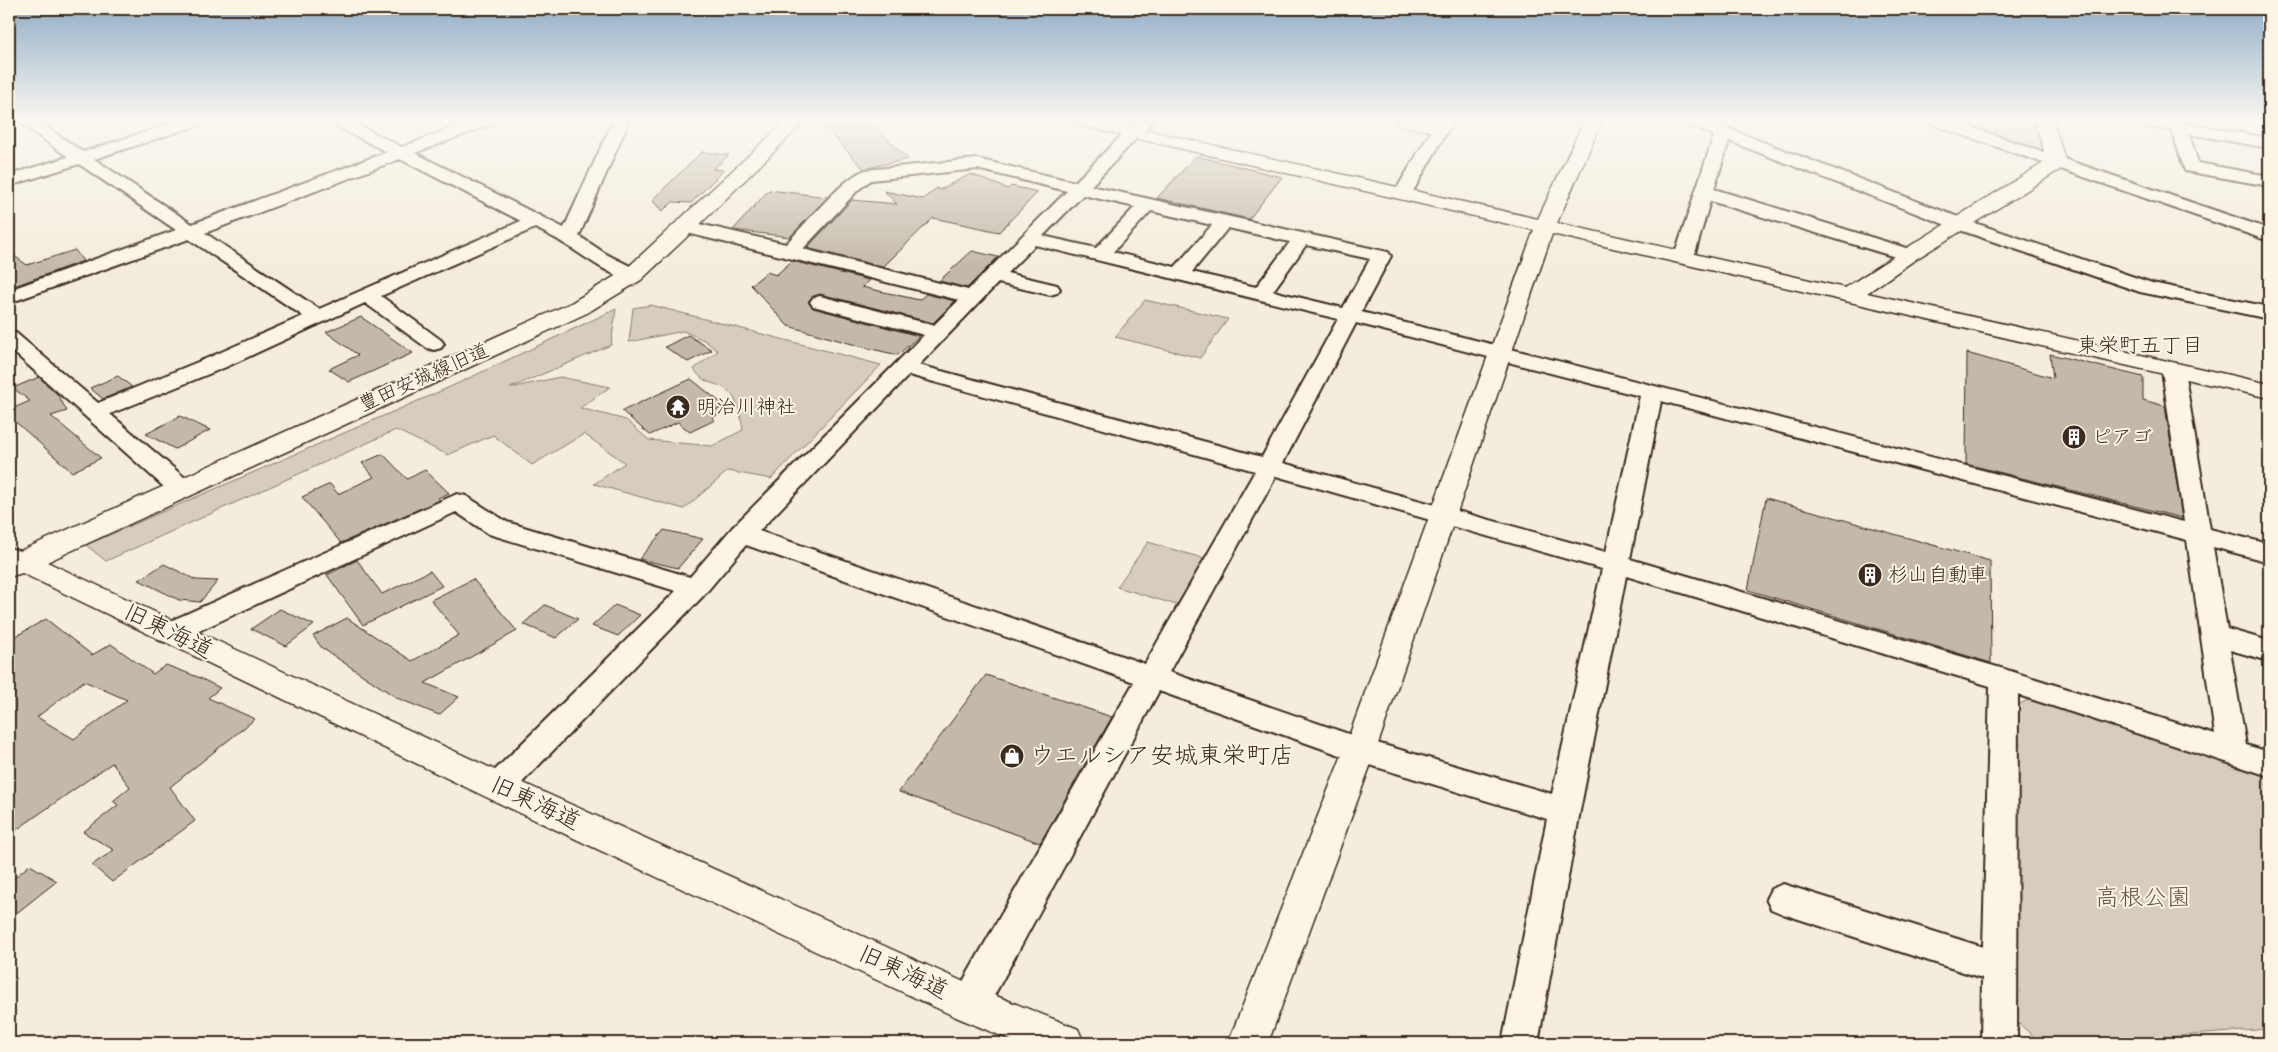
<svg xmlns="http://www.w3.org/2000/svg" width="2278" height="1052" viewBox="0 0 2278 1052" font-family="Mynerve,'Klee One',sans-serif">
<style>
.green{fill:#d6cdbd;stroke:#887c6e}
.building{fill:#c3b9aa;stroke:#3b2a1e;fill-rule:evenodd}
.lines{fill:none;stroke-linecap:round;stroke-linejoin:round}
.street-casing{stroke:#3b2a1e;stroke-width:4}
.secondary-casing{stroke:#3b2a1e;stroke-width:3}
.street{fill:#fcf5e5;fill-rule:evenodd}
.secondary{fill:#fcf5e5;fill-rule:evenodd}
.labels{text-anchor:middle;dominant-baseline:central;stroke-width:4;stroke-linejoin:round;paint-order:stroke}
.street-label{font-size:20px;fill:#3b2a1e;stroke:#fcf5e5}
.poi-label{font-size:20px;fill:#3b2a1e;stroke:#fcf5e5;text-anchor:start}
.neighbourhood-label{font-size:21px;fill:#3b2a1e;stroke:#fcf5e5}
.near-street-label{font-size:24px;fill:#3b2a1e;stroke:#fcf5e5}
.near-poi-label{font-size:24px;fill:#3b2a1e;stroke:#fcf5e5;text-anchor:start}
.near-park-label{font-size:24px;fill:#625346;stroke:#fcf5e5}
</style>
<rect width="100%" height="100%" fill="#f4eddd"/>
<filter id="ink" filterUnits="userSpaceOnUse"><feTurbulence type="fractalNoise" baseFrequency=".02" numOctaves="2"/><feDisplacementMap in="SourceGraphic" scale="10" xChannelSelector="R" yChannelSelector="G"/><feConvolveMatrix kernelMatrix="1 2 1 2 8 2 1 2 1" color-interpolation-filters="sRGB"/></filter>
<g filter="url(#ink)">
<path class="green" d="M1945 121H2035L2043 150 2031 151Z
M1145 300 1228 319 1200 358 1115 337Z
M651 305 881 365 771 479 728 471 684 509 594 484 625 463 584 434 532 465 493 435 448 455 396 430 106 561 86 545 450 387 616 309 611 345 510 388 560 377 610 387 580 408 626 420 649 440 712 446 743 430C741 418 738 397 727 390 713 380 706 387 694 369L718 351 704 340 683 331 629 342 633 308Z
M1148 542 1216 562 1190 609 1117 587Z
M2031 699 2269 775V1029L2091 1043H2041L2016 1021 2017 705Z"/>
<path class="building" d="M819 121H870L908 159 864 169Z
M702 152 729 155 713 169 724 170 691 203 673 202 662 211 652 200Z
M1196 156 1282 177 1249 219 1157 198Z
M971 174 1008 189 1011 186 1038 192 999 232 933 218 883 267 807 248 852 200 897 204 884 191 923 199 937 188 939 190Z
M769 190 828 197 790 237 733 230Z
M75 250 83 261 9 288V252L27 265Z
M972 251 998 257 967 288 939 281Z
M792 261 869 280 862 287 919 300 926 294 955 301 933 323 820 294 812 297 808 302 813 308 919 336 898 355 863 347 788 326 751 285 767 272 776 275Z
M361 317 413 353 349 382 329 369 358 355 326 332Z
M688 335 712 350 688 362 665 347Z
M1967 353 2053 378 2050 354 2143 377V400L2165 406 2182 518 1966 464Z
M118 376 132 387 103 399 90 388Z
M39 377 58 395 67 411 51 416 101 458 72 472 9 416V410L30 401 13 388Z
M691 379 725 406 713 412 717 415 712 418 715 420 690 432 678 422 650 435 622 411Z
M180 416 210 430 175 449 146 434Z
M383 454 407 479 425 470 449 493 438 498 440 500 341 543 302 497 330 484 338 494 374 477 362 463Z
M1766 498 1990 561 1991 663 1748 590Z
M664 530 703 539 678 568 639 559Z
M357 560 382 594 430 571 442 586 363 625 327 575Z
M164 564 196 580 218 581 200 602 179 600 139 580Z
M473 579 517 631 425 683 459 697 439 715 397 698 322 648 313 636 347 618 412 661 459 635 431 600Z
M545 605 578 619 556 638 523 624Z
M615 605 640 615 618 636 592 626Z
M280 609 314 625 286 646 251 629Z
M46 619 92 655 111 644 153 674 166 665 198 677 220 688 208 698 255 719 170 787 195 821 112 882 92 865 114 850 83 832 118 805 113 801 130 787 112 763 9 835V640ZM84 681 127 700 74 739 37 717Z
M986 675 1112 717 1040 843 899 792Z
M30 865 57 881 9 919V882Z"/>
<g class="lines">
<defs>
<path id="street" d="M18 121H37L83 152 180 121H204L202 124 94 159 192 224 387 152 332 124 330 121H350L402 147 471 121H494L492 124 415 153 564 228 613 121H629L579 236 606 254 640 271 643 275 640 279C618 284 582 254 563 243 554 237 545 233 535 228L381 296 441 340 444 344 441 348 434 350 427 348 365 303 226 367 110 414 191 483 194 489 191 495 182 497 173 495 9 348V331L16 333 98 403 210 357 303 316 189 239 9 303V290L176 230 79 164 9 186V175L68 157ZM400 159 521 221 319 309 205 233Z
M1136 121H1153L1091 186 1388 252 1391 256 1361 312 1507 348 2184 522 2162 370 2165 365 2173 364 2181 365 2184 370 2210 529 2269 544V562L2213 547 2227 629 2269 641V661L2230 650 2246 745 2269 752V776L2018 695 2017 1043H1981L1982 978 1783 914 1771 909 1766 899 1771 889 1783 884 1983 947 1990 686 1626 576 1580 811 1538 1043H1502L1547 819 1360 762 1159 691 983 1016 970 1021 957 1016 952 1004 957 992 1134 682 746 545 704 595 509 796 498 800 487 796 483 787 487 778 676 591 489 534 456 512 179 640 169 643 159 640 155 633 159 626 457 494 466 496 507 522 690 577 732 528 924 335 813 306 810 302 813 298 820 296 934 325 959 300 679 231 677 227 679 223 686 221 786 244C803 227 845 175 866 170L977 159 1075 182ZM977 169 1067 191 968 290 803 249 858 190 871 180ZM1083 195 1135 207 1096 248 1043 236ZM1151 211 1212 225 1175 267 1113 252ZM1228 228 1290 242 1256 287 1192 272ZM1035 245 1338 319 1262 457 919 365 998 283 1050 295 1057 293 1060 289 1057 285 1007 273ZM1306 245 1370 259 1343 308 1273 291ZM1356 323 1640 396 1606 552 1283 463ZM909 375 1255 471 1145 664 759 531ZM1661 401 2187 540 2215 735 2004 669 1630 559ZM1276 476 1602 569 1552 794 1363 739 1169 672Z
M1684 121H1707L1729 129 1966 220 2152 283 2269 307V319L2140 292 1954 228 1729 141 1714 189 1916 251 1919 255 1916 259 1909 261 1902 259 1710 201 1694 257 1691 261 1684 263 1677 261 1674 257 1714 135 1686 124Z
M1929 121H1953L2269 229V241L1931 124Z
M2136 121H2171L2269 138V148L2189 134 2198 163 2269 176V186L2185 171 2172 131 2138 124Z
M1441 123 1447 125 1449 128 1412 193 1409 197H1397L1394 193 1433 128 1435 125Z"/>
<path id="secondary" d="M786 121H805L693 231 641 280 587 313 47 562 510 777 984 991 1078 1029 1084 1043H1018L956 1017 486 797 22 573 9 577V548L20 551 571 303 625 270Z
M1074 121H1106L1538 219 1584 121H1602L1557 223 1845 288 1902 251 2047 161 2035 121H2053L2066 163 2064 167 1916 259 1867 293 2269 384V398L1552 234 1376 750 1268 1043H1228L1344 750 1534 230 1083 126 1077 125Z
M1395 121H1455L1447 132 1441 133 1398 125Z"/>
</defs>
<use href="#street" class="street-casing"/>
<use href="#secondary" class="secondary-casing"/>
<use href="#street" class="street"/>
<use href="#secondary" class="secondary"/>
</g>
</g>
<linearGradient id="sky" x2="0" y2="1"><stop stop-color="#91aec7"/><stop offset="0.45" stop-color="#faf7f0"/><stop offset="1" stop-color="#faf7f0" stop-opacity="0"/></linearGradient>
<rect width="2278" height="268" fill="url(#sky)"/>
<defs>
<symbol id="temple-disc" viewBox="-11 -11 22 22"><circle r="9.5" fill="#3b2a1e" stroke="#fcf5e5"/><path d="M0-6L5-2H3V0L6.5 2.5H4V6H1.5V3h-3V6H-4V2.5H-6.5L-3 0V-2H-5Z" fill="#fff"/></symbol>
<symbol id="building-disc" viewBox="-11 -11 22 22"><circle r="9.5" fill="#3b2a1e" stroke="#fcf5e5"/><path d="M-4-6H4V6H1V3H-1V6H-4ZM-2.5-4.3h1.7v1.8h-1.7ZM.8-4.3h1.7v1.8H.8ZM-2.5-1h1.7V.8h-1.7ZM.8-1h1.7V.8H.8Z" fill="#fff"/></symbol>
<symbol id="shop-disc" viewBox="-11 -11 22 22"><circle r="9.5" fill="#3b2a1e" stroke="#fcf5e5"/><path d="M-5-2.5h2.3a2.7 3.5 0 0 1 5.4 0H5L5.5 6h-11ZM-1.5-2.5h3a1.5 2.3 0 0 0-3 0Z" fill="#fff"/></symbol>
</defs>
<g fill-rule="evenodd">
<use href="#temple-disc" x="664" y="393" width="28" height="28"/>
<use href="#building-disc" x="2060" y="423" width="28" height="28"/>
<use href="#building-disc" x="1856" y="561" width="28" height="28"/>
<use href="#shop-disc" x="998" y="742" width="28" height="28"/>
</g>
<g class="labels">
<g class="street-label">
<text transform="translate(424 378) rotate(-24)">豊田安城線旧道</text>
</g>
<g class="poi-label">
<text x="696" y="407">明治川神社</text>
<text x="2092" y="437">ピアゴ</text>
<text x="1888" y="575">杉山自動車</text>
</g>
<g class="neighbourhood-label">
<text x="2140" y="346">東栄町五丁目</text>
</g>
<g class="near-street-label">
<text transform="translate(168 632) rotate(26)">旧東海道</text>
<text transform="translate(535 804) rotate(25)">旧東海道</text>
<text transform="translate(903 973) rotate(25)">旧東海道</text>
</g>
<g class="near-poi-label">
<text x="1030" y="756">ウエルシア安城東栄町店</text>
</g>
<g class="near-park-label">
<text x="2143" y="898">高根公園</text>
</g>
</g>
<rect width="2278" height="1052" fill="none" stroke="#fcf5e5" stroke-width="30"/>
<rect x="15" y="15" width="2248" height="1022" fill="none" stroke="#3b2a1e" stroke-width="2" filter="url(#ink)"/>
</svg>
